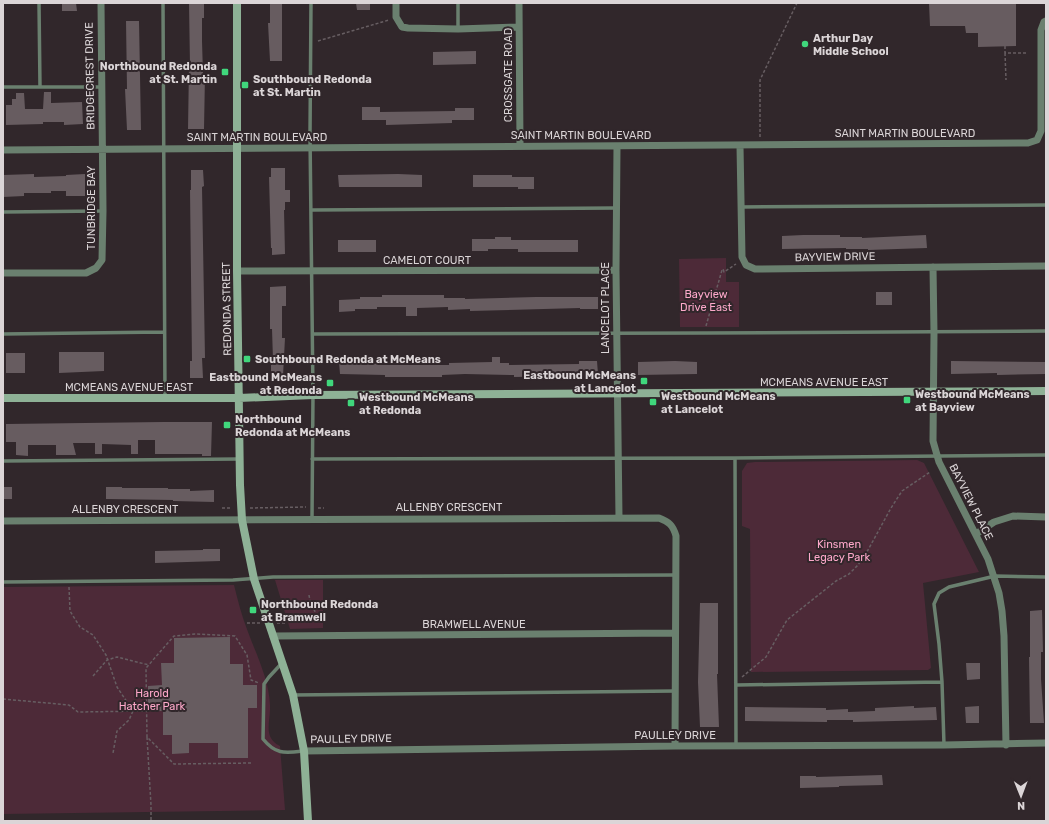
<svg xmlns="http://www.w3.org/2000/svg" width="1049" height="824" viewBox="0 0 1049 824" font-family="Rubik,sans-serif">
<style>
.green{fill:#4d2a38}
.building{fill:#675c60}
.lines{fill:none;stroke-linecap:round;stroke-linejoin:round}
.path{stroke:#675e62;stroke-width:1.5;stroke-dasharray:3 2;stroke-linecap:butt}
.lane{stroke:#6a806f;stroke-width:3.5}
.street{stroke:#6a806f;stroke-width:7}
.secondary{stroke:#8eb196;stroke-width:8}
.poi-dot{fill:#40d77c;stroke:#31272b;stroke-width:1.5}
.labels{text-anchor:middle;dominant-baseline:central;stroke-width:4;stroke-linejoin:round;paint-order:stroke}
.poi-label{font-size:11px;font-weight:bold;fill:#dbd5d7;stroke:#31272b;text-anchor:start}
.street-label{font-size:11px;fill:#dbd5d7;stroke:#31272b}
.park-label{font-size:11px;fill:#fea8ca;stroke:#31272b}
</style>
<rect width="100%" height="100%" fill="#31272b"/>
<path class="green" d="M726 258V282H739V327H680L679 259Z
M917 460 924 463 979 572 923 583 931 668 928 670 751 672 750 529 742 526V471L747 463 755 462Z
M275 580H323V628L290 629Z
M234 585C238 601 242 617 248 632 257 656 269 680 270 705 271 721 262 737 280 746L285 810 3 814V587Z"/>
<path class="building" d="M62 3H76L77 11H62Z
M189 3H204V18H202V41L203 74 205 75 204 129H188L189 66H190Z
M270 3H282V61H270L268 23H270Z
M356 3H370V10H357Z
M929 3H1016V46L978 47V33H966L965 26H930Z
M126 21H139L141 130H127L125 89H127Z
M476 51V64L433 65V52Z
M44 92H51V103L82 102 83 124 64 125V122H43V124L6 125V105H12V99H16V93H24L25 109H43Z
M362 107H380V112L455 111V108H474V120H452V123L386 125V120H362Z
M271 168H285V190H290V202H285V210H284L285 254 272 255V248H271L269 177H271Z
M191 170H203L204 186 202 187 205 358H202L203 378H190V361H192L190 190H191Z
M34 174V177L66 176V175L85 174V196H66V191H51V193H24V196L3 197V175Z
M398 174 422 175V187H339L338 175Z
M473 175H512V177H534V189H518V187H473Z
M803 235H840V237H862V238L926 235 927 248 868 250V249H846V248L782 249V236Z
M495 237H511V240H578V252H518V249H488V251H472V239H495Z
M338 240H376V252H338Z
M286 286V306H282V338H285L283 376 271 377V360H273L272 329H270V287Z
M876 292H892V305H876Z
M382 295H444V298H465V299L536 297H598V309H580V308L470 311V309L448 310V307L417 308V316H406V307H377V309H355V311L339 312V300L360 299V297H382Z
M59 352H104V371L59 373Z
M6 353H25V373H6Z
M492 357H500V363H509V365L579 364V361H597L598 374H575V376L514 377V375L465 374 442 375V377H385V375L340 374 339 362H378V365H449V363L492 362Z
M675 361 697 362V374L638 375V362Z
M951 361 1046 362V374L997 375V373L951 374Z
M163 422H212L211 456H202V454H155V440H138V454H131V445L102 444V454H95V443H73L76 455H56V445H28V456L16 455V442H6V424Z
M3 487H12V499H3Z
M106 487H122V488H168V489H190V491L214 490V502L173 501V500L106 499Z
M203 549H220V561L155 563V551L203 550Z
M700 603H718V674H717L719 727H700L698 682Z
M1042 610 1043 652H1041V679L1044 723H1030L1029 657H1030V611Z
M230 637V664H243V685H257V708H248V758H218V743H189V753L172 754V735H163V711H148V686L162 685 161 663H174V638Z
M966 663H980V679L967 680Z
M914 706V708L936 707 937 720 853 722V720H827V722L745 721V707L826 708V710L848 709V712L875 711V708Z
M979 706V723H966L965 707Z
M882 775 883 785 839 786V787L800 788V776H816V777Z"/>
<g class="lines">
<path class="path" d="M318 41 389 20
M1005 46V53H1028
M1005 53 1006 80
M760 137V80L797 3
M706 326 722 270 723 269 724 272 736 264
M222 508H232
M250 508 306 507
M318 508H324
M69 587 70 611 80 627 93 635 106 655 117 687 133 711 129 720 117 731 113 753
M309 595 310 601 319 620
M247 623H260
M277 623H287
M93 676 107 660 117 657 149 665
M742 677 766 657 787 620 836 581 849 574 858 565 868 550 891 508 902 491 930 472
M3 699 69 705 78 712 147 711
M147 737 151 805V821
M251 763 174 764 147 737 146 668 174 636 195 634 235 636 247 655 251 680 259 683"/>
<path class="lane" d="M39 3 40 87
M163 3 165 397
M311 3 310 135 313 395 312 519
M458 3V29
M3 87H101
M741 207 1046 205
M312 210 616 208
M3 212 103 211
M3 334 164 332
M313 334 708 333 1046 331
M735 458 736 746
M312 459 735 458 1046 455
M3 461 239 459
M3 582 233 580 273 577 675 575
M282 663 269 677 264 684 263 739C276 755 285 753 304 751
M737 685 942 682
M293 695 675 691
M944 745 942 682 939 644 934 604 939 593 949 587 995 576 1046 577"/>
<path class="street" d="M396 3V17L402 27 408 28 458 29 519 27
M519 3 520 146
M617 146 616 270 619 518
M740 146 742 257 746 265 755 269 1046 266
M3 150 1028 143 1037 140 1041 131V30L1044 22 1046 21
M933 267 934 333 933 441 939 462 988 559 999 593 1002 611 1004 636 1006 745
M237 271 616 270
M3 273H86L96 268 102 260 103 211 101 3
M3 521 659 518C669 522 673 525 676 536L675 746
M976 534 994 522 1013 516 1046 517
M273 636 675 633
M304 751 675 746 944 745 1046 743"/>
<path class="secondary" d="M237 3V271L240 485 242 520 254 579 293 695 304 751 308 821
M3 398H239L313 395 1046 391"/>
</g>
<g class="poi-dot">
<circle cx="805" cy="44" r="4"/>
<rect x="221" y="68" width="8" height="8" rx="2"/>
<rect x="241" y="81" width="8" height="8" rx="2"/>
<rect x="243" y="355" width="8" height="8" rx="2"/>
<rect x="640" y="377" width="8" height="8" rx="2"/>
<rect x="326" y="379" width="8" height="8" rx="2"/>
<rect x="903" y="396" width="8" height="8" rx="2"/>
<rect x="649" y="398" width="8" height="8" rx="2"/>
<rect x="347" y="399" width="8" height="8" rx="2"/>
<rect x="223" y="421" width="8" height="8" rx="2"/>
<rect x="249" y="606" width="8" height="8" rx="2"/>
</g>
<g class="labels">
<g class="poi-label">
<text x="813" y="38">Arthur Day<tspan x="813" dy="13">Middle School</tspan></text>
<text x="217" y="66" text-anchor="end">Northbound Redonda<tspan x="217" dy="13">at St. Martin</tspan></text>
<text x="253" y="79">Southbound Redonda<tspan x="253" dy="13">at St. Martin</tspan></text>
<text x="255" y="359">Southbound Redonda at McMeans</text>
<text x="636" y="375" text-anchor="end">Eastbound McMeans<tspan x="636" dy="13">at Lancelot</tspan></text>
<text x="322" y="377" text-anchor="end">Eastbound McMeans<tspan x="322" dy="13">at Redonda</tspan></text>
<text x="915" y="394">Westbound McMeans<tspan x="915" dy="13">at Bayview</tspan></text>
<text x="661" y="396">Westbound McMeans<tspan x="661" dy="13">at Lancelot</tspan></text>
<text x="359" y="397">Westbound McMeans<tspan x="359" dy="13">at Redonda</tspan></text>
<text x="235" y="419">Northbound<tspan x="235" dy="13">Redonda at McMeans</tspan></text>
<text x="261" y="604">Northbound Redonda<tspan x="261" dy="13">at Bramwell</tspan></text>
</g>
<g class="street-label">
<text transform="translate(508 75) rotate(-90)">CROSSGATE ROAD</text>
<text transform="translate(90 76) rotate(-91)">BRIDGECREST DRIVE</text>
<text x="905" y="133">SAINT MARTIN BOULEVARD</text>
<text x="581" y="135">SAINT MARTIN BOULEVARD</text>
<text x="257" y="137">SAINT MARTIN BOULEVARD</text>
<text transform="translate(91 208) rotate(-90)">TUNBRIDGE BAY</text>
<text transform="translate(835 257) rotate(-1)">BAYVIEW DRIVE</text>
<text x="427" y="260">CAMELOT COURT</text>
<text transform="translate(605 308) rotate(-90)">LANCELOT PLACE</text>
<text transform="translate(227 309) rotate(-91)">REDONDA STREET</text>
<text x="824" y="382">MCMEANS AVENUE EAST</text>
<text x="129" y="387">MCMEANS AVENUE EAST</text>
<text transform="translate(971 502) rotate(63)">BAYVIEW PLACE</text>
<text x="449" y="507">ALLENBY CRESCENT</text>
<text x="125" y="509">ALLENBY CRESCENT</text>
<text x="474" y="624">BRAMWELL AVENUE</text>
<text x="675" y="735">PAULLEY DRIVE</text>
<text transform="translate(351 739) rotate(-1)">PAULLEY DRIVE</text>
</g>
<g class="park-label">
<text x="706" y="294">Bayview<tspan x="706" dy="13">Drive East</tspan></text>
<text x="839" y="544">Kinsmen<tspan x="839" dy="13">Legacy Park</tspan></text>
<text x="152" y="693">Harold<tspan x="152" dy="13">Hatcher Park</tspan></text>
</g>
</g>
<rect width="1049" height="824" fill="none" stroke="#dbd5d7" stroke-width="8"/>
<g transform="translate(1021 796) rotate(179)" stroke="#31272b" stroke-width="3" paint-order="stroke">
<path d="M0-3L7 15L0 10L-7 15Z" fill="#dbd5d7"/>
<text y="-6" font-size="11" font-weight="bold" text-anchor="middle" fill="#dbd5d7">N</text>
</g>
</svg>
